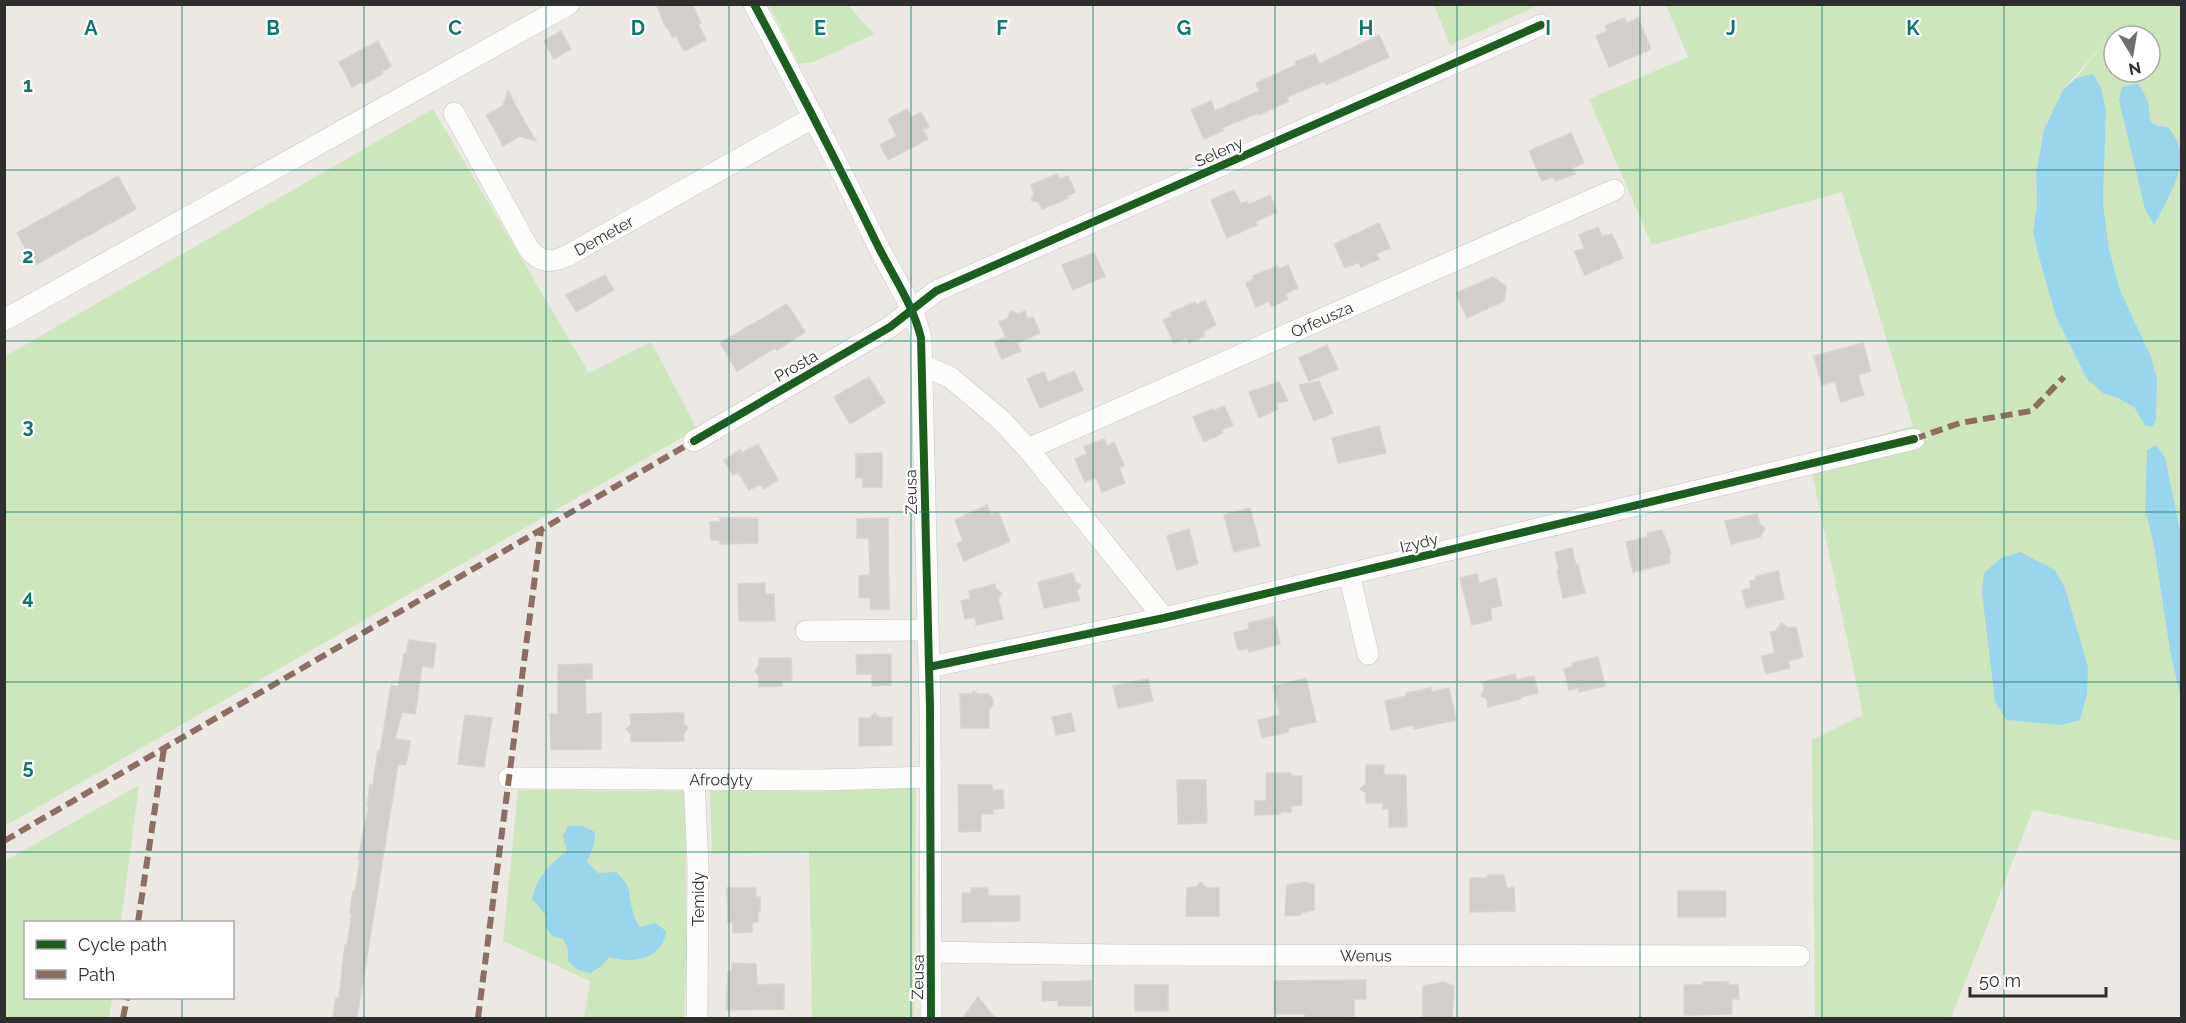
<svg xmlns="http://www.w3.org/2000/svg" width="2186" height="1023" viewBox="0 0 2186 1023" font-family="Raleway,sans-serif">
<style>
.green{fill:#cee6be;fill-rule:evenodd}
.water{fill:#99d6ec}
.building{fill:#d1cecb;stroke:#d7d4d0;stroke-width:1.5}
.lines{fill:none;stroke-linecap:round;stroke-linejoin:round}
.minor-casing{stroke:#c5c4c5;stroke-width:22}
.minor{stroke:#fcfcfb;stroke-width:21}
.quiet{stroke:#8d6e63;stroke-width:6;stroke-dasharray:12 6;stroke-linecap:butt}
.cycleway-casing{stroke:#fff;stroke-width:11}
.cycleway{stroke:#1b5e20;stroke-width:8}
.grid{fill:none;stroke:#0f766e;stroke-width:1.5;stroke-opacity:0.55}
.labels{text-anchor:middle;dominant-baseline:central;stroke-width:4.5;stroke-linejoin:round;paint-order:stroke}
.street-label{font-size:16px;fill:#2e2e2e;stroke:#fff}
.grid-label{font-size:20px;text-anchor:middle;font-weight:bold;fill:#0f766e;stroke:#fff;stroke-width:4.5;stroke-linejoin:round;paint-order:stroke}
</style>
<rect width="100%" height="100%" fill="#ece8e4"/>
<path class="green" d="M769 5H848L874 34 814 62 799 64Z
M1434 5H1539L1450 45Z
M1666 5H2181V154L2180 145 2151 121 2148 115V103L2138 83 2131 151 2154 225 2181 163V534L2165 457 2156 445 2147 451 2145 509 2154 546 2170 651 2181 700V841L2033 810 1951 1018H1815L1812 740 1863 715 1808 454 1913 426 1842 192 1652 245 1589 99 1688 57ZM2114 36H2150V72H2114ZM2106 41 2076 78 2093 74 2106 112 2103 203 2109 249 2120 290 2152 359 2157 380 2156 420 2153 427 2145 426 2134 407 2115 397 2104 394 2087 379 2056 317 2038 254 2033 231 2037 204 2036 174 2044 129 2063 90Z
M433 109 589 373 651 342 697 429 5 826 4 357Z
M916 783 914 1018H812L809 851 712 854 710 791Z
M139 785 121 922H26V998H112L109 1018H5V861Z
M518 790 685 791 687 967 684 1018H584L590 981 503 941Z"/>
<path class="water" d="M2093 74 2101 87 2106 112 2103 203 2109 249 2120 290 2152 359 2157 380 2156 420 2153 427 2145 426 2134 407 2115 397 2104 394 2087 379 2056 317 2038 254 2033 231 2037 204 2036 174 2044 129 2063 90 2076 78Z
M2138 83C2141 88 2145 94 2147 100 2153 116 2142 125 2168 127 2173 134 2178 141 2180 148 2186 170 2164 205 2154 225L2145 209 2119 100 2122 87Z
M2156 445 2165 457 2181 534V700L2170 651 2154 546 2145 509 2147 450Z
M2020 552 2055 570 2065 588 2088 667 2087 694 2080 720 2061 725 2007 720 1995 702 1982 592 1984 573 2001 558Z
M568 826H583L595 832 594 845 587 862 598 873 616 872C633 888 627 889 632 908 633 915 637 921 639 927L655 923 666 931C663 960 632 964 609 957L602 966 590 973 578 970 568 961V950L563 939 552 936 546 927 545 914 532 899C537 877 549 864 567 851L563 836Z"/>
<path class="building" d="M656 4H692L701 23 698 24 706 40 684 51 676 36 673 38 667 27 666 28Z
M1624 18 1627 23 1638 18 1651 49 1609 67 1596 36 1608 31 1605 26Z
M561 31 571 49 554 59 544 41Z
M1379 35 1389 57 1326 85 1325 81 1287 97 1289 101 1259 115 1258 113 1222 128 1224 130 1204 139 1191 110 1211 101 1215 111 1259 91 1256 83 1296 65 1295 62 1315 54 1319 64Z
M378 41 391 66 382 71 383 74 364 84 363 81 352 87 339 62Z
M508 91 521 116 536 141 520 136 503 146 495 130 486 115 503 106Z
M907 109 912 117 921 112 929 127 923 130 928 139 888 160 880 145 897 136 888 119Z
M1571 133 1584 163 1572 168 1575 174 1566 177 1556 181 1553 177 1542 181 1529 151Z
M1057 174 1060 179 1068 176 1075 192 1067 196 1068 198 1042 209 1039 202 1031 200 1034 193 1031 185Z
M118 176 136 209 35 265 17 233Z
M1234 190 1241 204 1247 201 1248 205 1270 195 1277 212 1255 222 1257 225 1227 238 1211 200Z
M1379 223 1390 248 1376 254 1379 259 1361 267 1359 262 1345 268 1334 244Z
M1598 227 1602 236 1612 234 1623 258 1585 275 1574 251 1585 249 1579 235Z
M1094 253 1105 276 1073 290 1062 265Z
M1288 265 1298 288 1285 294 1288 299 1271 307 1269 301 1256 307 1246 283 1254 279 1253 276 1265 271 1278 266 1279 269Z
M605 275 614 290 576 312 566 295Z
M1493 277 1506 286 1504 301 1467 318 1456 293Z
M1205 301 1216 325 1203 331 1205 336 1197 339 1189 343 1186 338 1174 343 1163 320 1172 316 1170 313 1195 302 1196 305Z
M787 304 805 332 777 350 775 348 737 371 720 343Z
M1011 311 1019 314 1025 311 1028 319 1033 317 1040 333 1017 343 1021 351 1002 359 994 342 1006 337 999 322 1007 319Z
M1863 343 1871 371 1858 375 1864 395 1841 402 1835 381 1822 385 1814 356Z
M1327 345 1338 369 1309 381 1299 358Z
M1074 371 1083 390 1040 408 1027 379 1044 372 1048 382Z
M869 377 885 403 850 424 834 397Z
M1319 381 1333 413 1314 421 1299 385Z
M1279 382 1288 401 1276 403 1278 409 1259 418 1249 392Z
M1224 406 1233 425 1221 430 1223 433 1204 442 1193 417 1212 409 1213 411Z
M1379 426 1386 453 1338 463 1332 438Z
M1104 439 1107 446 1114 442 1124 465 1119 468 1125 483 1102 492 1096 477 1085 482 1075 459 1087 454 1084 447Z
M758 444 778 480 764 489 761 484 749 490 738 472 733 475 724 460 740 450 742 453Z
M882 453V487H863V478H856V454Z
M987 505 991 515 998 512 1010 541 964 561 957 544 963 541 955 520Z
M1250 508 1260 546 1234 552 1224 515Z
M1757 514 1760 525 1765 528 1760 537 1731 544 1725 521Z
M720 518H758V543L720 544V540H711L710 522H720Z
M888 518 889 609H871L870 598H859V576L870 575 869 538H857V519Z
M1189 529 1198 564 1177 570 1167 536Z
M1662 530 1671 553 1669 557 1670 563 1633 572 1626 542 1648 537 1647 533Z
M1572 548 1576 565H1578L1585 593 1563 598 1557 570 1559 569 1555 552Z
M1778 571 1784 599 1746 608 1742 590 1751 588 1750 581 1756 580 1755 577Z
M1073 573 1075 582 1081 585 1077 591 1080 600 1044 608 1038 582Z
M1477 574 1479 583 1496 578 1502 606 1490 608 1492 620 1472 625 1460 578Z
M765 583V594H774L775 621H739L738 584Z
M995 584 996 589 1002 593 998 599 1003 619 976 625 975 617 965 619 961 601 970 599 969 591Z
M1274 617 1280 644 1249 652 1248 648 1238 650 1234 633 1249 629 1248 623Z
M1781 623 1789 628 1796 627 1803 657 1788 661 1790 668 1766 674 1761 656 1775 653 1770 632 1776 631Z
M409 640 436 644 433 668 422 666 415 714 402 712 395 739 410 741 406 765 398 764 357 1018H333L336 998H339L345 945H347L352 913H350L353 891H355L360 860 358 859 369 806H367L370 784 373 785 378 751 380 752 391 685 398 687 404 654H406Z
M891 654V685L872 686V674H857L856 655Z
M1598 657 1605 686 1579 692 1578 688 1569 690 1564 669 1573 666 1572 663Z
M759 658H791L792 681 782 680V686L759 687V676L755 671 759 666Z
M592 664V679H585L586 714 601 713V749L551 750 550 714H558V665Z
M1515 674 1517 680 1534 676 1538 693 1521 697V699L1488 707 1487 699 1481 696 1484 690 1483 682Z
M1306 678 1316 722 1288 728 1289 732 1262 738 1258 720 1280 715 1273 686Z
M1148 679 1153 701 1118 708 1113 686Z
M1431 688 1432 692 1449 688 1456 720 1414 729 1413 725 1391 730 1385 701 1406 696V693Z
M974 691 978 694H988L993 699V705L989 710V728H961L960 694H971Z
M684 713V724L688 728 684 733V741L631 742V734L626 729 631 725 630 714Z
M875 713 880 718 892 717V745L859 746V718H870Z
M1071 713 1075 731 1056 735 1052 717Z
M465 715 492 718 484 767 458 764Z
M1366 765H1384V775H1406L1407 827H1389V809H1383V803H1366V793L1360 789 1366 784Z
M1266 773H1291V776H1302V805L1291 806V812H1280V814L1255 815V801H1266Z
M1177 780H1206L1207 823 1178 824Z
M958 785H992L993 790H1003L1004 808 993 809V814H981V831L959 832Z
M1487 875H1504L1507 889 1514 887 1515 911 1470 912V878H1487Z
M1201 882 1206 888H1219V916H1186L1187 888 1197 887Z
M1307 882V884H1314V910L1301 913V915L1285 916 1287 885Z
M727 888H756V897H760V912H758V922H752V932L733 933V922H728Z
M971 888H988V896H1020V921L962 922V893H971Z
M1678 891H1726V917H1678Z
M732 963 756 964 757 985 784 984V1009L726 1010 728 972 732 971Z
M1366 980V999H1354V1016L1305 1017V1014H1274V981Z
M1091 981V1006H1058V1000L1042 1001V982Z
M1443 982 1454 986 1452 1018H1423V986Z
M1703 982H1728V985H1738L1739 999H1732V1014L1684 1015V985H1703Z
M1135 985H1168V1011H1135Z
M978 997 995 1018H963Z"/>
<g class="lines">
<defs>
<g id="minor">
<path d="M754 4C796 83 837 162 876 242 891 273 913 304 921 338L930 708 931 1018"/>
<path id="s1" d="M454 113 529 249C540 263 551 263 567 256L814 117"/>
<path d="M4 320 569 4"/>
<path d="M922 365 950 377 1001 420 1028 449 1164 618"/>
<path d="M694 441 890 327 936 291 1541 25"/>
<path id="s2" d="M1028 449 1614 190"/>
<path d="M1349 574 1368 654"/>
<path d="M806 631 927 630"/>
<path d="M929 667 1164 618 1914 439"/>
<path id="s3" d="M509 778 820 780 931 777"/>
<path d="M694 779 698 865 697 1018"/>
<path id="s4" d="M932 952 1116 955 1799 956"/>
</g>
</defs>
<use href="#minor" class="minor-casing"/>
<use href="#minor" class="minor"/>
<path class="quiet" d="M1914 439 1960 423 2031 411 2064 377
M4 841 694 441
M138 922 164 748
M123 1018 127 998
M478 1018 541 530"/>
<defs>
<path id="cycleway" d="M754 4C796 83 837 162 876 242 891 273 913 304 921 338L930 708 931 1018
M694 441 890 327 936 291 1541 25
M929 667 1164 618 1914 439"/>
</defs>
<use href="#cycleway" class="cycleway-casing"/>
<use href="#cycleway" class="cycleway"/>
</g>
<path class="grid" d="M182 4V922M364 4V1018M546 4V1018M729 4V1018M911 4V1018M1093 4V1018M1275 4V1018M1457 4V1018M1640 4V1018M1822 4V1018M2004 4V1018M4 170H2182M4 341H2182M4 512H2182M4 682H2182M4 852H2182M182 998V1018"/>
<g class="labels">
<g class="street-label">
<text transform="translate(1219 152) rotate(-24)">Seleny</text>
<text stroke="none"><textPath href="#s1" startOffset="240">Demeter</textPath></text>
<text stroke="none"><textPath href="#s2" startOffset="321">Orfeusza</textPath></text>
<text transform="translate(796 366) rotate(-30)">Prosta</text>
<text transform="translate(911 492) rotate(-91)">Zeusa</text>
<text transform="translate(1419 543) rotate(-14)">Izydy</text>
<text stroke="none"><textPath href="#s3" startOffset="212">Afrodyty</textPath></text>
<text transform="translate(698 899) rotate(-90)">Temidy</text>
<text stroke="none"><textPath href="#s4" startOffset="434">Wenus</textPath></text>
<text transform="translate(918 977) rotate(-89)">Zeusa</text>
</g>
</g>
<g class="grid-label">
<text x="91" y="35">A</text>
<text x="273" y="35">B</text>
<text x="455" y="35">C</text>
<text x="638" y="35">D</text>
<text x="820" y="35">E</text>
<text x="1002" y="35">F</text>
<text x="1184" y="35">G</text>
<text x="1366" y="35">H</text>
<text x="1548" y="35">I</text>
<text x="1731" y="35">J</text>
<text x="1913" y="35">K</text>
<text x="28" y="92">1</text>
<text x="28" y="263">2</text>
<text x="28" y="433">3</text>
<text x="28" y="604">4</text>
<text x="28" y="774">5</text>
</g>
<rect width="2186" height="1023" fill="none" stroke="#2e2e2e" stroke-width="12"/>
<rect x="24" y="921" width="210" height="78" fill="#ffffff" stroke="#ababab" stroke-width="1.5"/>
<rect x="36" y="940" width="30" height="9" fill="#1b5e20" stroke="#ababab" stroke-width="1.5"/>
<text x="78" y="951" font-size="18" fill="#2e2e2e">Cycle path</text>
<rect x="36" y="970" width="30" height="9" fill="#8d6e63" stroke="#ababab" stroke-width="1.5"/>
<text x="78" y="981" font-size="18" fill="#2e2e2e">Path</text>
<g transform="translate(2132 54) rotate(169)"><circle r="28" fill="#ffffff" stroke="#ababab" stroke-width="1.5"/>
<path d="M0-4.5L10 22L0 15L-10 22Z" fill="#706f6e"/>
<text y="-9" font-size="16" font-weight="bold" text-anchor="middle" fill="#2e2e2e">N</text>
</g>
<path d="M1970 987v9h136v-9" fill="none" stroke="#2e2e2e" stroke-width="3"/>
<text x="1979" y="987" font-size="18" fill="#2e2e2e" stroke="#ffffff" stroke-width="4.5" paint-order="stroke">50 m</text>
</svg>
